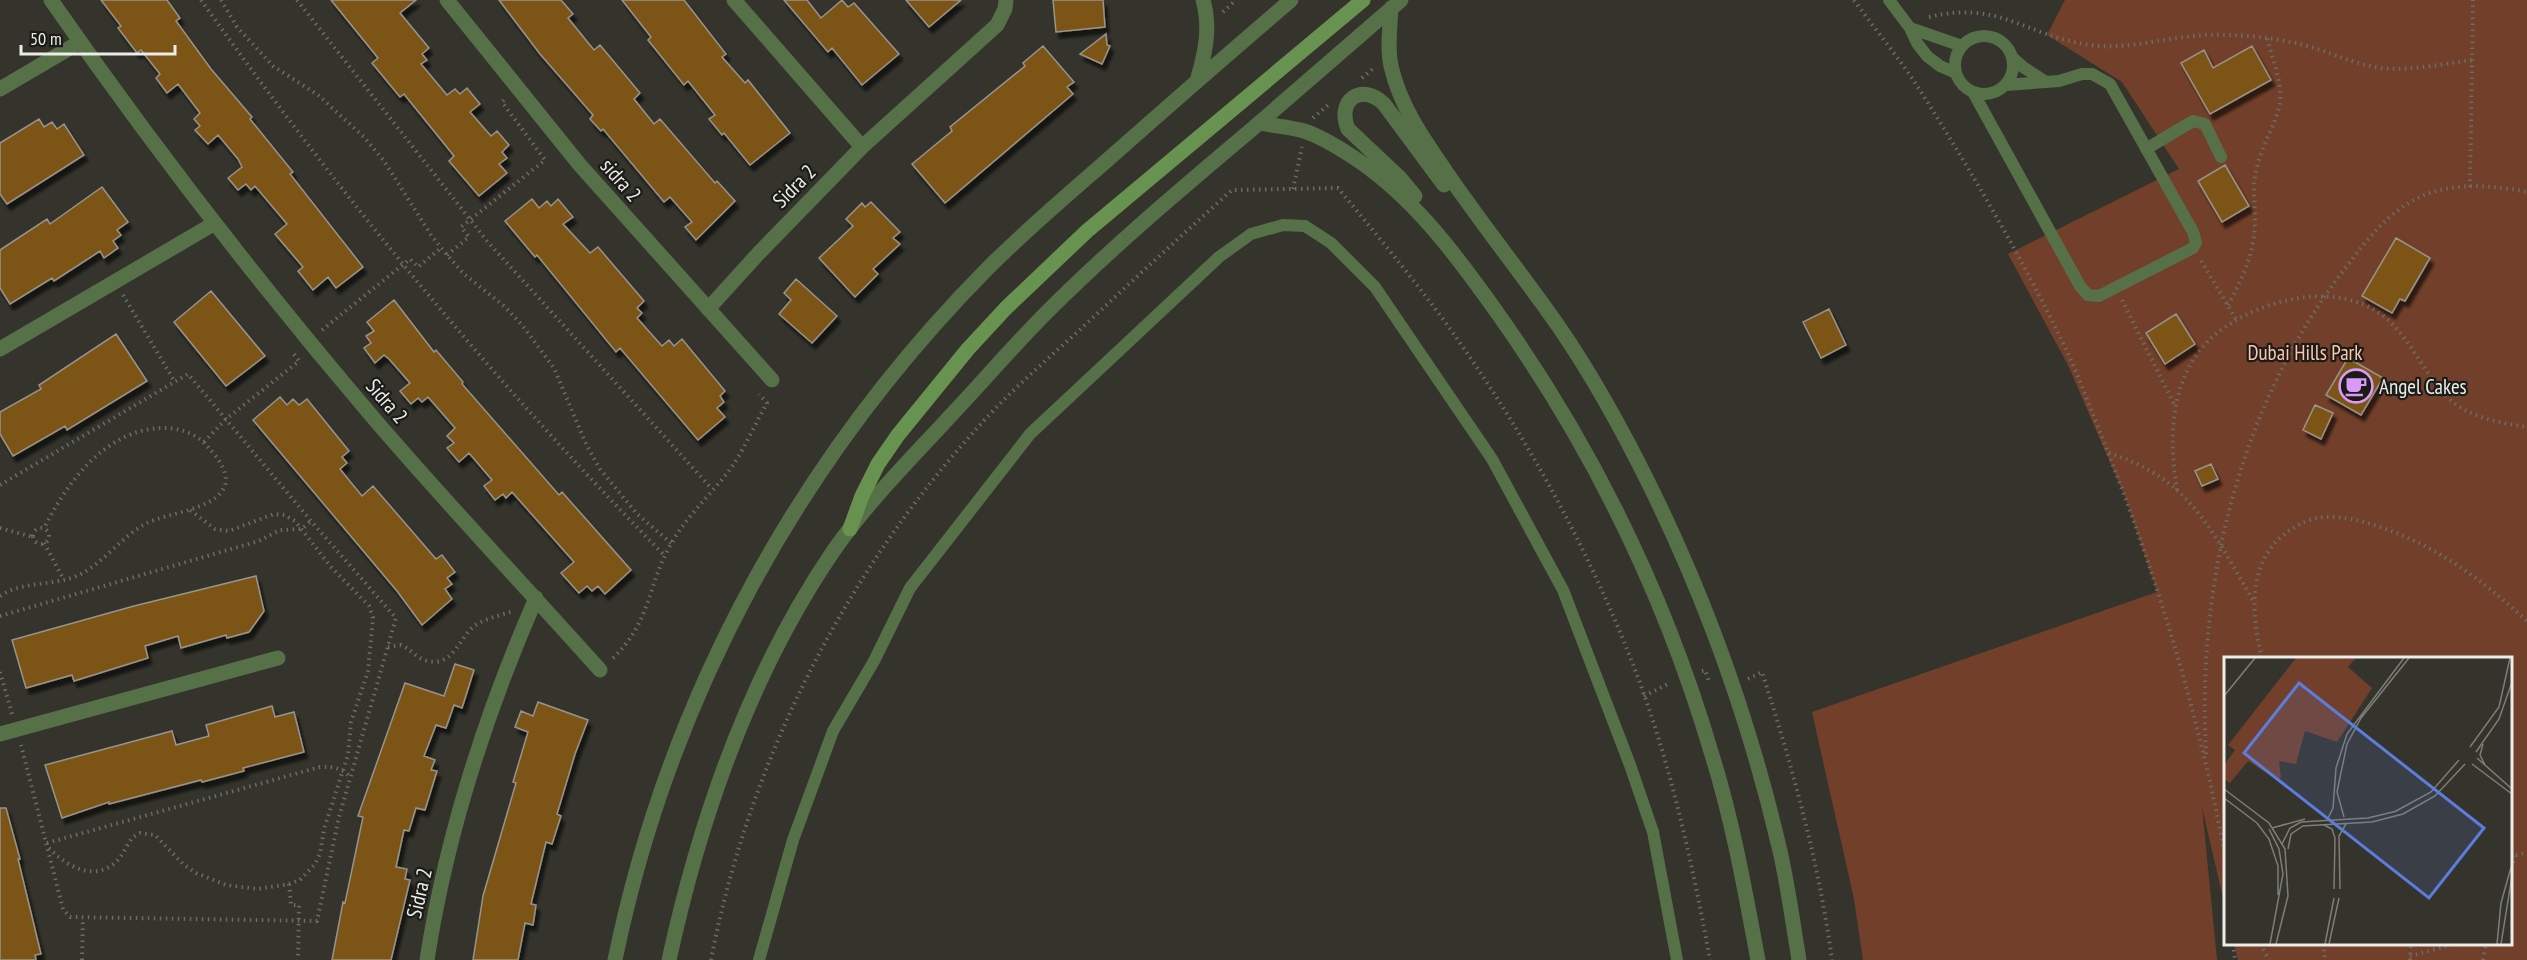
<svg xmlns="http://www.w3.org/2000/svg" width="2527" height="960" viewBox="0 0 2527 960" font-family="'PT Sans Narrow',sans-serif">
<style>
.green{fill:#72402a}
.building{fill:#7c5515;stroke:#98938c;stroke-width:1.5;filter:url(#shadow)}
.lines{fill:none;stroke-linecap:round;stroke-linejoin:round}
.path{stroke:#6c6c66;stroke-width:4;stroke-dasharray:1.5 4.5;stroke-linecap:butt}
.service{stroke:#567048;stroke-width:12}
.minor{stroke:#567048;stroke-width:15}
.tertiary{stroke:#567048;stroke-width:15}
.secondary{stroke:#689250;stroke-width:15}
.labels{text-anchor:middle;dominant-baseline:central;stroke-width:4.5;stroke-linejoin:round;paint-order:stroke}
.street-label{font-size:21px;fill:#ecece8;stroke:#1b1b18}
.park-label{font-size:21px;fill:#fec5ac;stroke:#1b1b18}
.poi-label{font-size:21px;fill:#ecece8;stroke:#1b1b18;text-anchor:start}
.inset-road{fill:none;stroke:#7e7e78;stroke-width:1.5}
.view{fill:#5b7ddd;fill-opacity:0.15;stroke:#5b7ddd;stroke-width:3}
.inset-edge{fill:none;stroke:#ecece8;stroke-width:3}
</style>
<defs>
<filter id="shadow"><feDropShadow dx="3.5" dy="6" stdDeviation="1.5" flood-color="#0009"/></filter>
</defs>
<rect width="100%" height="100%" fill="#34342d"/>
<path class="green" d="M2065 0H2527V960H2238L2234 944H2510V658H2226L2225 907 2202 807 2217 960H1863L1854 899 1812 712 2157 592 2126 499 2068 365 2008 254 2179 169 2122 82 2047 35Z"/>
<path class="building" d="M101 0H167L180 18 176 21 211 69 252 117 250 119 293 172 290 174 363 267 336 288 328 277 313 290 298 271 303 267 275 234 287 224 255 186 251 190 246 184 238 190 228 178 242 167 238 159 218 135 208 144 195 130 200 126 194 119 200 113 178 84 167 93 156 78 160 74 141 50 137 53 118 28 121 26Z
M331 0H416L400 13 429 48 422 54 427 60 421 64 447 95 455 89 460 94 467 88 480 104 470 112 491 136 497 131 509 145 502 152 507 158 499 164 507 173 479 196 449 161 454 156 404 94 400 97 372 63 378 58Z
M499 0H561L573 14 568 18 594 50 600 45 640 93 634 99 654 124 660 119 715 183 717 181 735 201 696 240 685 227 692 222 670 197 664 202 603 129 601 131 590 119 593 115 540 54Z
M622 0H684L726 54 722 57 745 83 748 80 790 133 750 165 724 133 722 135 709 119 715 115 708 106 688 81 684 85 648 40 651 37Z
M784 0H807L821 18 842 0 848 7 854 3 899 54 862 85 832 48 828 52Z
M906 0H961L929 27Z
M1053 0H1103L1105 27 1056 32Z
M1106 34 1107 45 1110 46 1102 64 1080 54Z
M1043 46 1074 82 1067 87 1073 94 945 203 912 164 952 131 950 127 1025 66 1023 63Z
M2252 46 2271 80 2210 114 2181 63 2204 50 2213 68Z
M39 119 44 127 52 122 57 129 64 124 84 155 7 204 0 194V143Z
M2225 165 2249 206 2222 222 2198 181Z
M102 187 128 222 117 230 121 235 113 241 118 248 104 258 100 251 54 281 52 278 10 304 0 288V250L47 219 50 224Z
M532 199 539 208 547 201 551 206 558 199 573 217 563 224 590 253 598 247 644 301 637 308 642 313 637 318 662 346 669 340 674 346 682 339 725 391 720 396 724 402 717 408 725 417 698 440 620 348 616 352 537 255 535 257 505 221Z
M871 202 900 232 893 238 900 244 873 269 878 274 855 297 819 258 853 226 846 219 862 203 865 207Z
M2396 238 2430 258 2405 301 2400 299 2392 313 2362 296Z
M796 279 837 316 812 343 779 314 791 300 784 293Z
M211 291 265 356 226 386 174 322Z
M394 300 434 352 436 350 463 382 462 384 559 495 562 492 631 570 605 594 598 586 592 591 587 586 579 593 561 573 574 562 512 492 506 498 503 494 495 500 484 486 492 480 469 453 459 462 447 448 454 443 447 436 455 428 428 397 422 402 418 398 411 404 400 391 410 383 389 359 384 355 375 363 364 348 371 343 366 336 374 331 367 322Z
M1829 309 1846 345 1821 358 1803 322Z
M2176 314 2195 344 2165 364 2146 333Z
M116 334 147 381 67 430 65 426 13 456 0 434V412L41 389 39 385Z
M2348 358 2383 378 2361 415 2326 395Z
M280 397 287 405 293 399 299 405 307 399 349 451 342 457 347 463 340 469 362 496 373 486 436 559 442 555 455 572 447 578 452 584 445 589 452 599 422 625 397 591 253 420Z
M2315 405 2333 413 2321 439 2303 430Z
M2211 464 2218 479 2202 486 2195 471Z
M256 576 264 611 249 632 227 638 226 635 181 648 178 636 145 646 148 658 74 681 72 675 26 688 12 640 134 606Z
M455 664 474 670 462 708 454 705 446 728 436 725 424 756 435 760 431 770 437 771 425 810 416 808 409 831 404 830 396 867 407 869 405 879 410 880 391 960H332L343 902 345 903 363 817 358 816 405 683 444 696Z
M538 702 588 720 575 754 557 814 561 816 552 844 546 842 531 904 536 905 533 925 525 923 518 960H473L483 896 516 783 513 782 528 732 515 727 521 711 533 716Z
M272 706 275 717 294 712 304 752 243 768 244 771 202 782 201 780 109 804V802L62 818 45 765 172 731 176 745 209 736 206 725Z
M0 808H6L20 859H18L41 954 35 955 36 960H0Z"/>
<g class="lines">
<path class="path" d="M201 0C342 198 495 383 665 556
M221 0 237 27 273 66 318 95 364 137 384 161 431 235 447 255 464 274 504 306 522 325 554 368 586 444 600 469 637 514 671 543
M297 0 487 241 712 489
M1854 0C1876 31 1901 60 1921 92 1973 174 2022 258 2064 345 2081 381 2094 418 2109 455 2160 586 2201 723 2226 861
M1223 12 1236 0
M1929 17C2000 0 2023 35 2090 45 2125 50 2159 39 2194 36 2212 34 2231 35 2249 36 2270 38 2291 41 2311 47 2335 54 2357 65 2381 68 2411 71 2442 64 2472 60
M1362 78 1375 67
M1313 118 1328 105
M2470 187 2473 0
M1293 189 1302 147
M447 255 469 237 461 227 545 160 502 102 505 99
M2201 261 2236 319
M123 295 175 382
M2122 300 2175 406
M2228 305C2242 279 2255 252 2255 222 2255 203 2252 185 2257 167 2262 144 2277 124 2280 101 2282 81 2272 58 2267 38
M322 330 410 259 418 267 441 248
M204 442 225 420 299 361 293 353 295 352
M2109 453C2120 457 2132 461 2143 467 2198 494 2224 552 2254 602
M0 485 188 374 311 521 396 618 339 817 317 921 70 917 63 909 21 745
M2177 490C2168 436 2170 372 2216 334 2263 296 2350 276 2395 327 2415 349 2427 376 2447 397 2467 417 2500 423 2527 427
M0 528 33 537
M33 536a8 8 0 1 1 16 0a8 8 0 1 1-16 0Z
M44 543 64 580
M0 596C23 581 50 586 74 577 101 567 121 536 147 523 168 513 209 510 222 491 233 477 218 458 208 447 197 434 181 428 164 428 106 428 67 483 44 528
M0 616 259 541 280 530 302 529 311 521
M388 647 400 645C411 648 416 659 428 661 455 667 459 635 477 624 488 618 501 615 513 611
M613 658C651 622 647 586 671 544 687 515 712 494 731 468 745 448 755 424 767 403L759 394
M2262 658C2252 619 2247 568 2280 538 2311 510 2340 514 2377 526 2436 545 2482 580 2527 621
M1702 671 1705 670 1709 682
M0 672 12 714
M1748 679 1762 672C1792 766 1819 862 1832 960
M1644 696 1670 683
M2206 754C2197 584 2238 409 2343 271 2365 243 2386 213 2420 197 2452 182 2493 185 2527 192
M47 843 320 767C333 767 341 767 350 777
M49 848C67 867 96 883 118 860 124 853 127 844 133 837L140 833 155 835 183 864 196 873 226 885 258 889 289 884 300 880 315 864 320 854 324 829 348 755 351 722 368 671 373 618 369 606 331 567 295 521 285 515 274 514 229 531 215 529 190 510
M2510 857 2527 852
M2510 874 2515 856
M289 884 291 905H299L298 960
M2233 944 2235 960
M2260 944 2269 960
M2322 944 2325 954 2324 960
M2410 956 2455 944
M82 960 83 918
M711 960C749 762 844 573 980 425 1012 389 1049 358 1084 326 1133 280 1182 235 1232 190L1338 188C1375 233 1413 278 1448 326 1523 430 1588 547 1634 667 1670 761 1692 861 1710 960
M2410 960 2411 944
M2483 960 2486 944"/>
<path class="service" d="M1889 0 1910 28 1917 43 1927 56 1940 66 1956 73
M1910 28 1962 46
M1955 65a29 29 0 1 1 58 0a29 29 0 1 1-58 0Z
M2013 58 2023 67 2046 82
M1973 92 2080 286 2088 295 2099 296 2193 248 2196 242 2193 232 2110 84 2092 74H2082L2059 81 2006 85
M2146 149 2193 121 2205 124 2221 157
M759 960 793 840 833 731 874 661 910 588 1030 434 1219 257 1251 234 1283 225 1305 226 1331 243 1375 287 1492 459 1563 590 1630 765 1653 832 1677 960"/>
<path class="minor" d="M51 0C150 143 257 281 370 414 444 501 524 585 600 670
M447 0 579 164 772 380
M734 0 862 147
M0 89 80 42
M708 309 758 254 862 147 997 25 1005 9 1006 0
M0 349 215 223
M0 734 278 658
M427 960C446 836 486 713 536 598"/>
<path class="tertiary" d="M1391 8C1390 27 1387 48 1391 66 1400 106 1424 140 1447 173 1483 226 1523 275 1559 327 1594 378 1624 433 1651 488 1707 602 1751 726 1780 851 1788 886 1793 924 1799 960
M1197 81C1205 54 1211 28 1203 0
M1259 123C1274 126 1290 127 1304 131 1320 136 1336 146 1350 155 1411 194 1454 252 1496 311 1592 446 1665 595 1712 755 1733 822 1745 891 1758 960
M1415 196 1400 178 1348 129C1336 100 1362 82 1384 104L1444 185
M615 960C669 697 799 459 988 268 1025 231 1065 197 1104 163 1166 108 1228 54 1291 0
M669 960C700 818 750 674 832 553 867 502 912 458 954 412 985 379 1015 344 1047 312 1111 248 1181 189 1251 130 1301 87 1351 43 1401 0"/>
<path class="secondary" d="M850 529 862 496 878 464 898 435 968 349 1006 308 1087 231 1363 0"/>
</g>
<defs>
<symbol id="cafe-ring" viewBox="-11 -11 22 22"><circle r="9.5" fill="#1b1b18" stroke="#d99af7" stroke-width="1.5"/><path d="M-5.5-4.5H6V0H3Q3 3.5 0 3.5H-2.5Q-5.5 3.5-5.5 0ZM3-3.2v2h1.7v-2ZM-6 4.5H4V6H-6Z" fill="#d99af7"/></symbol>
</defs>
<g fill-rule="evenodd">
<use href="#cafe-ring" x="2337" y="367" width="38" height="38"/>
</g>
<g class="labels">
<g class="street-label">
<text transform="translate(621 180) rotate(49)">sidra 2</text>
<text transform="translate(794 186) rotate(-45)">Sidra 2</text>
<text transform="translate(387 401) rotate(49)">Sidra 2</text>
<text transform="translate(419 893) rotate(-77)">Sidra 2</text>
</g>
<g class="park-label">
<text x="2305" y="352">Dubai Hills Park</text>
</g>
<g class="poi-label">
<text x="2379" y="386">Angel Cakes</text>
</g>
</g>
<g transform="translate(2224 657)">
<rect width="288" height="288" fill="#34342d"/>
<path d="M72 1H132L124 10 148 31 113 85 81 74 72 107 55 104 57 121 53 123 24 104 6 126 0 122V108L11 93 4 88Z" fill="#72402a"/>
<path class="inset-road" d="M0 39 31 1M259 87 256 98 261 108M246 90 275 50 286 1M252 95 275 62 288 25M253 101 288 132M248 107 288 137M0 132 45 166 61 192 64 239 52 287M0 141 33 166 45 182 54 209V238M172 154 207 135 235 103M120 160 113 135 123 87 137 61 185 1M104 161 109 151 112 111 123 77 180 1M100 168 108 172 111 181 110 232M78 169 148 165 179 157 211 139 241 107M48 171 81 162M45 172 55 192 59 217 46 287M58 187 66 171 77 165 144 161 173 154M64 192 67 177 79 169M116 232 115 179 122 167M101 287 110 241M105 287 115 241M273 287 277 246 288 207M277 287 288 219"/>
<path class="view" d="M75 26 260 171 205 241 20 96Z"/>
<rect width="288" height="288" class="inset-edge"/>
</g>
<path d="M21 45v9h154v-9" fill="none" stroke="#ecece8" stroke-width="3"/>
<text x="30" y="45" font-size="18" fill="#ecece8" stroke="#1b1b18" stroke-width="4.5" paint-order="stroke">50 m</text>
</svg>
